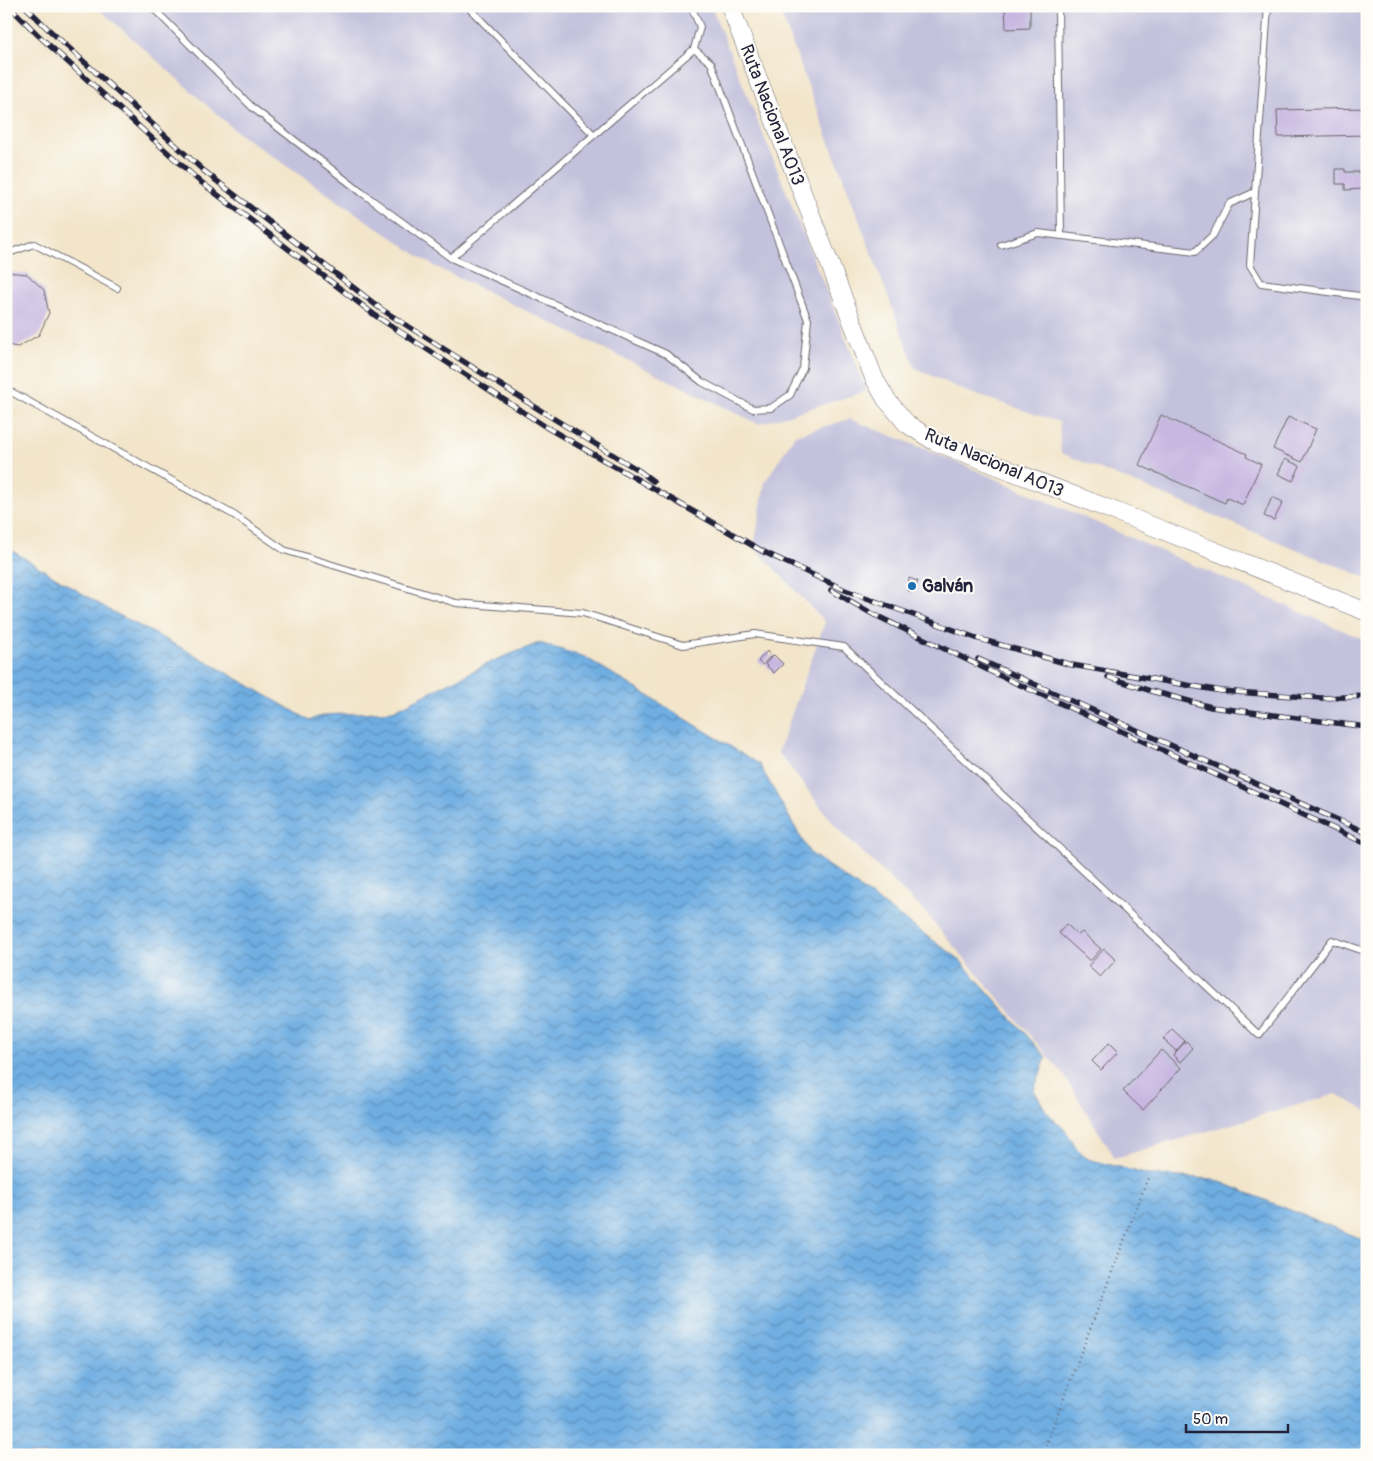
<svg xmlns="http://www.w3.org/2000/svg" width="1373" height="1461" viewBox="0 0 1373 1461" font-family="Pangolin,sans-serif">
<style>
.industrial{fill:#c3c1dc}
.water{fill:url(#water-waves);stroke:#48688e}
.building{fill:#c8b7e1}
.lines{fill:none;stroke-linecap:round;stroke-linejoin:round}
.lane-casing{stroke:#6b666d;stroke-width:8}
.secondary-casing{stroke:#6b666d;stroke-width:19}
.path{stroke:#6b666d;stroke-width:2.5;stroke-dasharray:1 4;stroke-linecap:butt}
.lane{stroke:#fff;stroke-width:6}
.secondary{stroke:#fff;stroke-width:18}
.rail-casing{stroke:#22223b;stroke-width:5.5}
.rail{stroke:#fdfcf7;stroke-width:4;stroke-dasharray:11;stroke-linecap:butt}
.poi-dot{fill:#1f6fb2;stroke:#fdfcf7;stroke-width:2}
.labels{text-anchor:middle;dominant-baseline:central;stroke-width:4;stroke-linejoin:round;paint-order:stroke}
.street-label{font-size:18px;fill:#22223b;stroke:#fdfcf7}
.poi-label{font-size:18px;font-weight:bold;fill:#22223b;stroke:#fdfcf7;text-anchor:start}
</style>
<defs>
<pattern id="water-waves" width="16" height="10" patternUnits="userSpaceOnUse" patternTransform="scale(1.25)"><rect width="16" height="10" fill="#6faee2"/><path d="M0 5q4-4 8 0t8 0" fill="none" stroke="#5b8db8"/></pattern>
</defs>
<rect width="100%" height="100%" fill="#fdfcf7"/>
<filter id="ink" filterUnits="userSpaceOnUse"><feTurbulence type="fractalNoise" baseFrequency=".02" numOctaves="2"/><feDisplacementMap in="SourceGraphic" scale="10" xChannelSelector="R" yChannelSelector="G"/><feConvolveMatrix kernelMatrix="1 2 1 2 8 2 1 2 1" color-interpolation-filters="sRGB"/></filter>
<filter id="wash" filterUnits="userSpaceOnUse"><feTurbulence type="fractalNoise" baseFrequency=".0096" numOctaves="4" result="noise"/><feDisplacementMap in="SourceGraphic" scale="20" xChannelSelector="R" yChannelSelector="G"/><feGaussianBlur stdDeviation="1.12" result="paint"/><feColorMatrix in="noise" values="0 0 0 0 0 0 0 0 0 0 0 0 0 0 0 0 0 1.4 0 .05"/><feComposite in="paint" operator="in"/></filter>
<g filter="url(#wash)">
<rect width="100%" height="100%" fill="#f2e5ca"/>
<path class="industrial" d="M96 6H711L867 391 759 424 432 265 238 133Z
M778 6H1367V578L1061 453 1059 422 965 391 915 368Z
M850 419 955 461 1367 641V1111L1336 1094 1115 1158 1063 1074 923 910 838 829 778 752 825 622 754 547 765 482 795 435Z"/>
<path class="water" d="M6 547 111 611 201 658 309 720 325 715 393 711 493 661 539 643 585 657 759 764 809 852 958 958 1046 1057 1034 1090 1046 1111 1065 1130 1078 1150 1088 1159 1149 1175 1213 1179 1367 1241V1455H6Z"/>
<g id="blocks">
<path class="building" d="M1005 6H1030V28L1006 29Z
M1367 108V135L1278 137 1277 110Z
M1336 169H1345V172H1363V189L1345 190V184H1336Z
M6 272 27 274 44 290 49 313 39 335 18 347 6 345Z
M1161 415 1247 454 1246 457 1261 464 1243 505 1227 498 1225 503 1139 465Z
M1288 417 1316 429 1302 462 1273 449Z
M1285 459 1300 466 1293 481 1278 474Z
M1272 497 1283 502 1274 520 1264 516Z
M909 578 918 581 914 591H908Z
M767 651 771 656 762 665 758 661Z
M774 655 783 664 774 673 765 664Z
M1066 924 1078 935 1082 932 1101 949 1090 961 1059 933Z
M1104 949 1116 960 1100 977 1088 966Z
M1172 1029 1185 1041 1176 1051 1163 1039Z
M1186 1041 1193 1048 1180 1062 1173 1055Z
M1109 1043 1118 1052 1101 1070 1092 1061Z
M1161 1050 1181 1068 1143 1110 1123 1091Z"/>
</g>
</g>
<g filter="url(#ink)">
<use href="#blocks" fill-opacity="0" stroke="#6b666d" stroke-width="1"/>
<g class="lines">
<defs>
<path id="lane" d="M151 6 253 108 361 192 451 258 666 354 702 382 753 409 771 408 790 395 803 368 808 320 711 63 694 49
M467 6 594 135
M1058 6 1061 236
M1268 6 1250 265 1261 283 1367 297
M1001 245 1038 233 1195 252 1213 235 1229 204 1255 192
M6 254 34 244 117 288
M451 258 694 49 700 27 691 6
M6 389 234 515 284 550 456 603 583 613 683 645 755 634 844 647 1259 1035 1332 940 1367 952"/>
<path id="secondary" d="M730 6 874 378 886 399 907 424 934 441 1127 516 1367 612"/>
</defs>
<use href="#lane" class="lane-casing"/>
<use href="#secondary" class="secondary-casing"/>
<path class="path" d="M1042 1455 1149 1175"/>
<use href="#lane" class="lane"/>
<use href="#secondary" class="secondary"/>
<defs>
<path id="rail" d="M9 6 38 35 197 179 376 316 546 427 764 552 845 590 976 638 1072 665 1221 691 1322 698 1367 696
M25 6 47 28 204 171 381 309 551 417 638 470 653 481
M831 590 871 613 992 672 1367 844
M978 659 1367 833
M1108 677 1151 691 1211 707 1367 727"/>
</defs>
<use href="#rail" class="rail-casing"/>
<use href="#rail" class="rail"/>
</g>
</g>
<circle class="poi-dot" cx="912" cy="586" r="5"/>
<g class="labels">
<g class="street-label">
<text transform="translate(772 115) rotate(69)">Ruta Nacional A013</text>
<text transform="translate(994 463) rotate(23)">Ruta Nacional A013</text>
</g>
<g class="poi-label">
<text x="922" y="586">Galván</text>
</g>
</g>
<rect width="1373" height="1461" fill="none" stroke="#fdfcf7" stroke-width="25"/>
<path d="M1186 1424v8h102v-8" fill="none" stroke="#22223b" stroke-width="2.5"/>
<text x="1193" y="1424" font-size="15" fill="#22223b" stroke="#fdfcf7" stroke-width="4" paint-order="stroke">50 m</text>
</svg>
